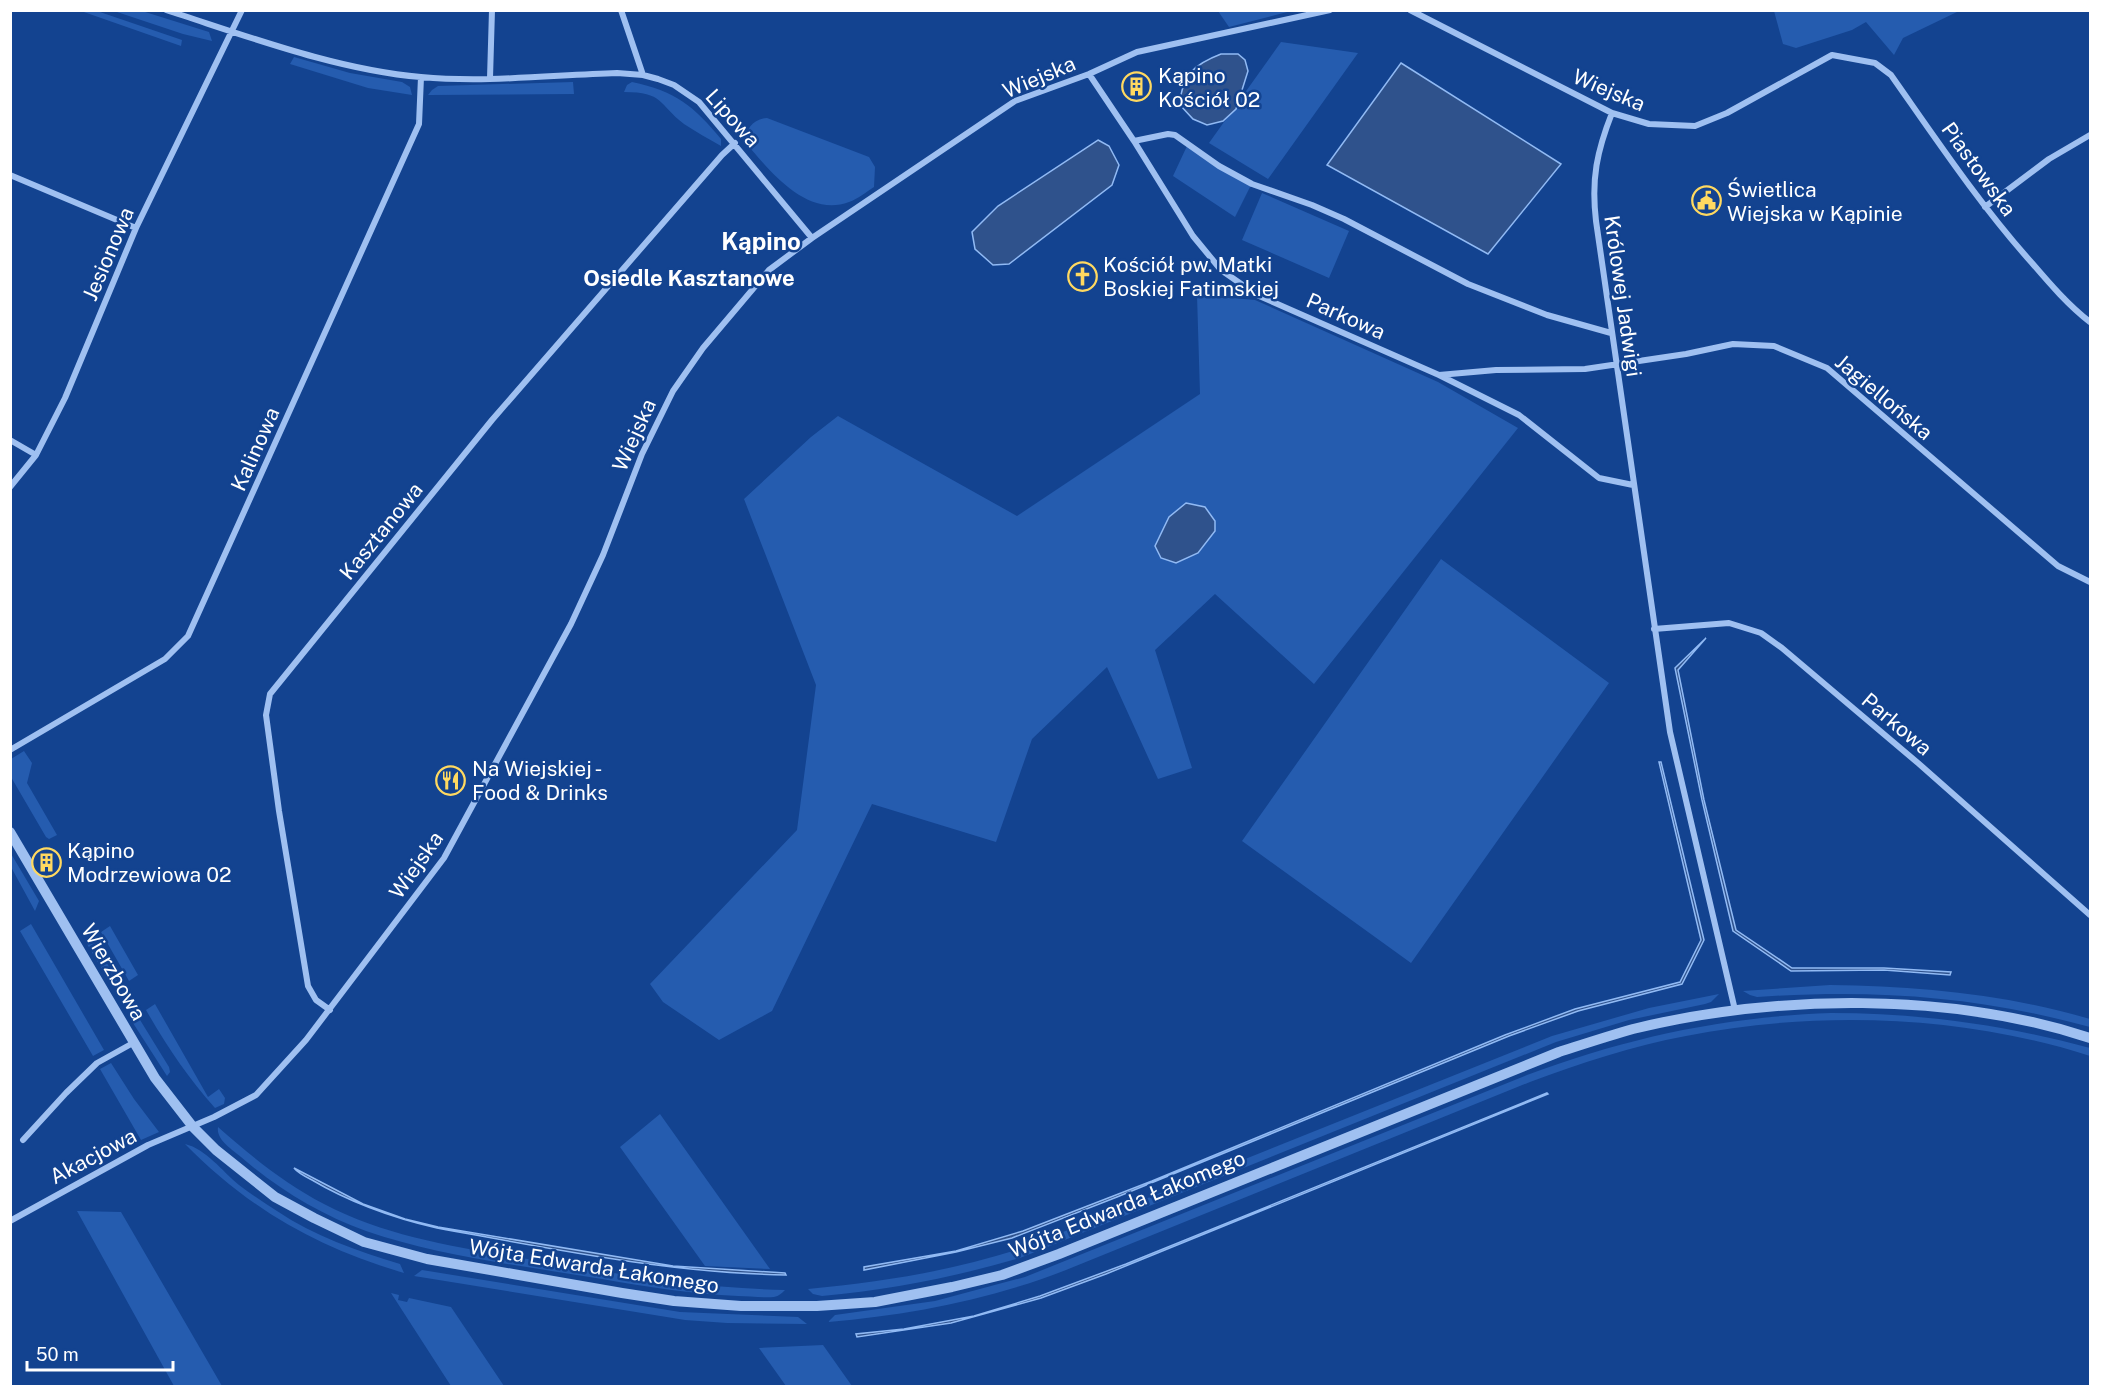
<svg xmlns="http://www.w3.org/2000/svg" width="2101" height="1397" viewBox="0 0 2101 1397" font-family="'Public Sans',sans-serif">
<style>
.green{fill:#255caf}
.water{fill:#2f528c;stroke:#91baf4;stroke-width:1.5}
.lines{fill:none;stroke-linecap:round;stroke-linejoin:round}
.minor{stroke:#9fc0f1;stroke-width:6}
.tertiary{stroke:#9fc0f1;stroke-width:10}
.labels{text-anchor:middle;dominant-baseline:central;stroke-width:5;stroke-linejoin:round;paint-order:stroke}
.poi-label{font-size:21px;fill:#fff;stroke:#134390;text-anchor:start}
.street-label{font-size:21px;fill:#fff;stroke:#134390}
.neighbourhood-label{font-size:22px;font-weight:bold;fill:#fff;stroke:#134390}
.quarter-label{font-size:24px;font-weight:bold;fill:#fff;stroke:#134390}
</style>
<rect width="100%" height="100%" fill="#134390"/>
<path class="green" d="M81 11H97L182 40 181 46Z
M114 11H142L209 32 212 41 183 34Z
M1218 11H1291L1229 27Z
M1774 11V10L1959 11 1903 38 1894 55 1866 22 1852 30 1796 48 1783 44Z
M1281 42 1358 53 1268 179 1209 143Z
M294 57 350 73 402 82 410 87 412 95 368 88 290 64Z
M573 82 574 94 428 95 432 90 438 86Z
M632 82C675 91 694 106 721 139V146C709 139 696 132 684 124 658 104 664 92 624 92L627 85Z
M767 118 869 157 875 167 874 187C866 192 858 199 849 202 806 218 769 170 745 142 746 129 753 119 767 118Z
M1187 146 1251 185 1235 217 1173 176Z
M1262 193 1349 231 1329 278 1242 240Z
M1197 295 1255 300 1438 382 1518 428 1314 684 1215 594 1155 650 1192 768 1158 779 1107 667 1032 739 996 842 872 804 772 1011 719 1040 663 1002 650 984 797 830 816 685 744 499 811 437 838 416 1017 516 1200 394Z
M1441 559 1609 683 1411 963 1242 841Z
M24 751 32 763 27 783 57 835 49 839 46 837 11 777V759Z
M10 852 39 901 35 911 11 867Z
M31 924 104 1050 93 1056 20 931Z
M110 926 138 975 129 981 101 932Z
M92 937 120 986 111 984 87 944Z
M1830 985C1918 986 2005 994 2090 1019V1027C1976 996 1875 989 1757 997L1750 995 1743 991Z
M1719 994 1711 1002 1705 1004 1629 1020 1556 1042 1020 1258C955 1277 889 1290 822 1296L813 1294 808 1289C882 1282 952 1271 1023 1248L1552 1036 1649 1008Z
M155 1004 208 1097 219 1089 225 1098 224 1104 215 1108C188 1078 166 1045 146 1010Z
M1831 1013C1920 1013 2005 1025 2090 1048V1056C1962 1015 1818 1010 1686 1036 1632 1046 1581 1063 1530 1082L1066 1270C989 1300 910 1315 828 1322L835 1315 935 1301 1025 1277 1527 1075C1629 1037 1723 1017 1831 1013Z
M137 1015 169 1067 170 1072 167 1076 133 1023Z
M111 1063 134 1099 159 1132 141 1140 100 1069Z
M660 1114 770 1269 705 1266 620 1147Z
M218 1127C251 1156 284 1183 324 1204 389 1238 462 1248 533 1260 618 1274 699 1288 785 1290 782 1293 779 1296 774 1297 763 1298 749 1296 738 1296 692 1294 647 1287 602 1279 524 1266 442 1257 366 1231 321 1215 278 1189 241 1157 232 1149 216 1140 218 1127Z
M185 1144C206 1149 222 1171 239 1185 251 1194 264 1203 277 1211 314 1236 357 1251 400 1264L404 1273C317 1248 248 1208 185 1144Z
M77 1211 121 1212 222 1386H174Z
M422 1270 680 1312 798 1317 807 1324 727 1323 685 1320 414 1276Z
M391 1293 399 1295 398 1300 407 1302 409 1298 451 1307 504 1386H451Z
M823 1345 852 1386H786L759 1348Z"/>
<path class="water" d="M1221 54H1238L1245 60 1248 71 1236 109 1223 121 1207 125 1193 119 1180 105C1181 75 1195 64 1221 54Z
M1401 63 1561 164 1488 254 1327 165Z
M1098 140 1109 146 1119 165 1112 185 1009 264 993 265 975 249 972 232 998 206Z
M1186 503 1205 507 1215 521V531L1198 553 1176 563 1161 558 1155 546 1169 517Z
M1706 638 1678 670 1704 800 1736 930 1792 968H1884L1951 972 1950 975 1884 970 1791 971 1733 931 1702 800 1675 668Z
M1659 762H1661L1704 940 1682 984 1578 1011 1509 1036 1117 1197 1012 1238 956 1252 864 1270V1267L956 1251 1023 1231 1152 1181 1505 1035 1575 1009 1680 982 1701 940Z
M1547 1093 1548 1094 1106 1274 1041 1298 951 1323 857 1337 856 1334 904 1329 974 1316 1040 1296 1126 1264Z
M294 1168 363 1204 405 1219 438 1227 673 1266 785 1273 786 1275C669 1273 553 1249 437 1228 394 1218 351 1203 312 1180 306 1177 297 1172 294 1168Z"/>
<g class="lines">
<path class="minor" d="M166 10C247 36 337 70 421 77 486 83 552 75 617 73L643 75 658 79 674 85 699 102 812 238
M621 10 643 75
M1410 10 1612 113 1649 124 1695 126 1727 113 1832 55 1875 63 1891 75C1936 139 1980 205 2032 263 2050 284 2069 306 2090 322
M1089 74 1134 141 1193 236 1221 270 1257 295 1439 375 1519 415 1599 478 1633 485
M490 78 492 10
M1612 113C1597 151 1591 179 1596 221L1670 732 1735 1010
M1134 141 1168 134 1175 135 1219 166 1252 184 1312 205 1344 219 1468 284 1547 315 1611 333
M10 175 136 228
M1985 207 2049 159 2090 135
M1439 375 1496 370 1585 369 1686 354 1733 344 1774 346 1827 368 2058 566 2090 582
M10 440 36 455
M10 487 36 455 65 398 136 228 242 10
M1654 629 1729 623 1761 633 1782 648 1918 763 2090 915
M10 750 165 659 188 636 419 124 421 77
M330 1010 316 1000 308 986 279 811 266 715 270 694 492 420 722 155 735 143
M23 1140 66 1093 97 1063 133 1043
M10 1221 148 1145 214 1117 256 1095 306 1040 444 858 571 624 603 555 642 454 673 391 703 348 769 270 812 238 1015 101 1089 74 1137 52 1330 10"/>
<path class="tertiary" d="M10 832 155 1078 193 1127 216 1150 275 1197 314 1218 364 1242 427 1259 622 1293 674 1301 741 1306H817L875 1302 952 1287 1002 1275 1059 1254 1559 1052C1584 1044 1608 1036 1633 1029 1776 994 1950 992 2090 1038"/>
</g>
<defs>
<symbol id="building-ring" viewBox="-11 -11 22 22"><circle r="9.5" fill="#134390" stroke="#ffd960" stroke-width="1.5"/><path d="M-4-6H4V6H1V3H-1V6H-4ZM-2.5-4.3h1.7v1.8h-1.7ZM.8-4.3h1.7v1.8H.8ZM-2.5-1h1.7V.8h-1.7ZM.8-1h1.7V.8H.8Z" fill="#ffd960"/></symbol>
<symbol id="civic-ring" viewBox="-11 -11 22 22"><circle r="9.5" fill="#134390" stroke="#ffd960" stroke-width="1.5"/><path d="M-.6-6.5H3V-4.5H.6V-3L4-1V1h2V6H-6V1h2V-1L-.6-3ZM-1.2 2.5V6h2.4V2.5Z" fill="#ffd960"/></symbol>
<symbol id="church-ring" viewBox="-11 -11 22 22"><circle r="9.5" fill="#134390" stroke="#ffd960" stroke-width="1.5"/><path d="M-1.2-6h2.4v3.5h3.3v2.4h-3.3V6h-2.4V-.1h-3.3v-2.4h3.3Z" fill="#ffd960"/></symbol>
<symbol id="restaurant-ring" viewBox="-11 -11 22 22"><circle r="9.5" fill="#134390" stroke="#ffd960" stroke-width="1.5"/><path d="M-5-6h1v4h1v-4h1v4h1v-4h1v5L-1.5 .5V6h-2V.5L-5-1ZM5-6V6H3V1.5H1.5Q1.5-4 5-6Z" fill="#ffd960"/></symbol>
</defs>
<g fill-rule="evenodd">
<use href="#building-ring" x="1120" y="70" width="33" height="33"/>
<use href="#civic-ring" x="1690" y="184" width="33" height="33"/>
<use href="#church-ring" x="1066" y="260" width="33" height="33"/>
<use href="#restaurant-ring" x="434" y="764" width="33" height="33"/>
<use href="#building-ring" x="30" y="846" width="33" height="33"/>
</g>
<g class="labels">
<g class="poi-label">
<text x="1158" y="75">Kąpino<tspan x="1158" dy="24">Kościół 02</tspan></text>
<text x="1727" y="189">Świetlica<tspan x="1727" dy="24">Wiejska w Kąpinie</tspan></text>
<text x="1103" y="264">Kościół pw. Matki<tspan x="1103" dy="24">Boskiej Fatimskiej</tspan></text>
<text x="472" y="768">Na Wiejskiej -<tspan x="472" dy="24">Food &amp; Drinks</tspan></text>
<text x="67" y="850">Kąpino<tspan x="67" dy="24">Modrzewiowa 02</tspan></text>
</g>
<g class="street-label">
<text transform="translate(1039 77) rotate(-23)">Wiejska</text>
<text transform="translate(1609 90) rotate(23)">Wiejska</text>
<text transform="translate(733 118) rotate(48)">Lipowa</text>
<text transform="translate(1979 169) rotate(54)">Piastowska</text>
<text transform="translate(108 254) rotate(-67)">Jesionowa</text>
<text transform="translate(1623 296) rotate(82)">Królowej Jadwigi</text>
<text transform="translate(1346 316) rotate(24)">Parkowa</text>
<text transform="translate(1884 397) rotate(40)">Jagiellońska</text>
<text transform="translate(634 435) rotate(-66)">Wiejska</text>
<text transform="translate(255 449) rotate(-66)">Kalinowa</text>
<text transform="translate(381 531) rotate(-51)">Kasztanowa</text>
<text transform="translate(1897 724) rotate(40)">Parkowa</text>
<text transform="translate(416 865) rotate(-55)">Wiejska</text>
<text transform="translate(114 972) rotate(60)">Wierzbowa</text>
<text transform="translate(93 1156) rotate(-28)">Akacjowa</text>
<text transform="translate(1127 1204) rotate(-22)">Wójta Edwarda Łakomego</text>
<text transform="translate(594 1266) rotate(9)">Wójta Edwarda Łakomego</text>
</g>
<g class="neighbourhood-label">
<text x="689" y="278">Osiedle Kasztanowe</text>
</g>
<g class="quarter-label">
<text x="761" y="241">Kąpino</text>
</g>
</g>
<rect width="2101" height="1397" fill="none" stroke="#ffffff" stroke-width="24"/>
<path d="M27 1361v9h146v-9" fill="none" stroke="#ffffff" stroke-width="3"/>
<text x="36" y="1361" font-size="18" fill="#ffffff" stroke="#134390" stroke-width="4.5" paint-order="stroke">50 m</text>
</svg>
